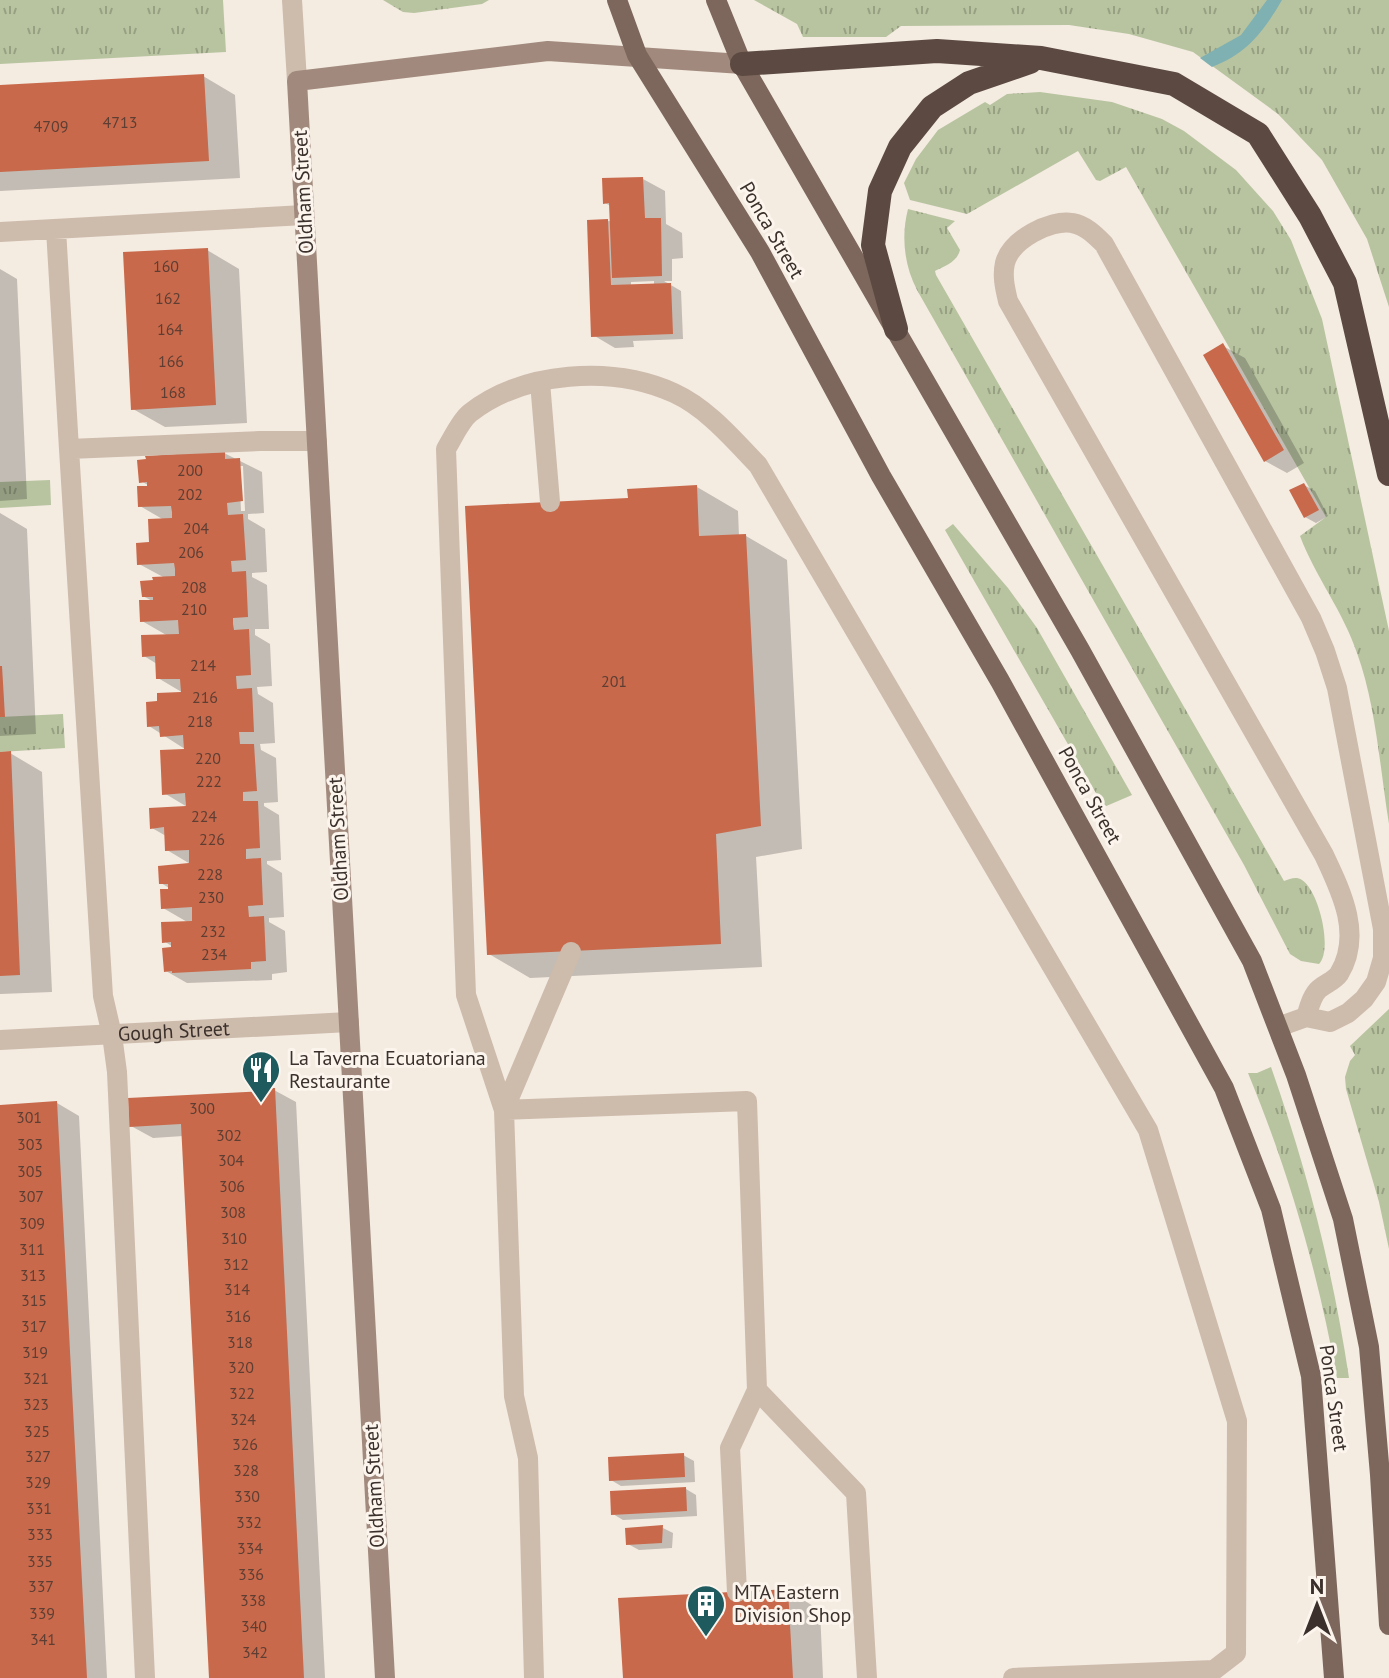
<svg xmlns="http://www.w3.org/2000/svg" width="1389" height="1678" viewBox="0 0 1389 1678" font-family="'PT Sans',sans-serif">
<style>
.grass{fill:url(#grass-tufts)}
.water{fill:#7fb0b2}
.shadow{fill:#0003;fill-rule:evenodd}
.building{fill:#c8694b}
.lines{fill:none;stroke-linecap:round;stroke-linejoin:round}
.lane{stroke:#cdbbac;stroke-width:20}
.street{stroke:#cdbbac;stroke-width:20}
.secondary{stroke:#a18a7d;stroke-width:20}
.primary{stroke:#7d675c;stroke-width:20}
.highway{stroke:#5c4a42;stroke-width:24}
.labels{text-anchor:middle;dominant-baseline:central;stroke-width:6;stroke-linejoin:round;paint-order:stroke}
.number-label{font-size:16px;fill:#5e3e33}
.street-label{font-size:20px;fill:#3b302b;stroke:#fbf5ee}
.poi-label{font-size:20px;fill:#3b302b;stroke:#fbf5ee;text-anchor:start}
</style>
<defs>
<pattern id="grass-tufts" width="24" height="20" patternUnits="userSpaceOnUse" patternTransform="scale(2)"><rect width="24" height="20" fill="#b8c4a0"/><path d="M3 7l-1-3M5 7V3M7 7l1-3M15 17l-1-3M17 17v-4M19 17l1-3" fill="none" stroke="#97a083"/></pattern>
</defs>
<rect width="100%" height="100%" fill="#f4ebe1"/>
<path class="grass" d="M0 0H223L226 52 0 64Z
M383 0H489L482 4 414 13 403 12Z
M754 0H1389V307L1367 239 1322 160 1278 114 1193 52 1129 34 1069 25 901 26 886 37H803L797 24Z
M1040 92 1112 102 1162 119 1184 131 1236 170 1273 211 1291 240 1322 319 1389 631V824C1380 769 1376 705 1357 653 1343 611 1315 576 1300 536L1326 517 1126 167 1100 181 1096 180 1078 151 967 214 910 200 904 183 916 159 938 130 985 102 990 105 1007 94Z
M908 209 955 221 947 228 960 250C957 262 945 266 935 271L936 275 1284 881C1290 879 1296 876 1302 880 1319 891 1333 950 1319 964L1301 961 1290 954 1244 865 917 290C904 265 901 236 908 209Z
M50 480 51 505 0 508V482Z
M953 524 1008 588 1037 628 1132 795 1104 807 945 530Z
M63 714 65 748 0 752V717Z
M1389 1009V1249L1379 1202 1346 1089 1345 1077 1350 1061 1355 1055 1350 1046Z
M1271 1067C1307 1169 1333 1271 1349 1378H1337C1318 1273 1289 1172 1248 1073H1257Z"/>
<path class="water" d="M1267 0H1282C1264 31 1247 54 1212 67L1200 58 1241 35Z"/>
<path class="shadow" d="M203 76 235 95 240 178 0 191V87Z
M643 179 665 191 666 224 682 233 683 258 672 259V281H664L681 291 683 339 633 341 634 347 615 348 593 335 590 222 612 221 611 206 605 203ZM654 281V285L631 286V282Z
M207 250 239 269 247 423 165 427 133 409Z
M0 269 17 279 27 499 0 501Z
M1223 346 1245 358 1304 463 1287 473 1265 461Z
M224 453 262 472 264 513 248 514V519L265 529 267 572 252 573V577L267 585 269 629H255V635L270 644 272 686 257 687 258 694 273 703 275 743 260 744 261 750 276 758 278 802 264 803V806L279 815 281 860 267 861V864L282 873 284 917 269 918V922L285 931 287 972 272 974V980L187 983 166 971 176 949 164 941 189 923 163 908 174 891 161 883 192 865 167 850 166 836 152 828 189 808 164 793 188 751 149 726 185 694 158 678 157 664 144 656 168 636 142 621 154 602 143 596 165 578 139 564 164 520 140 506 153 488 141 481ZM239 466H243L245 511H241Z
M1304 485 1315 491 1328 516 1316 523 1305 517Z
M697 487 738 511 739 537 746 536 787 560 802 849 756 857 762 967 530 978 489 954 630 500Z
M0 513 27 529 36 734 0 736Z
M10 753 42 772 52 992 0 994V754Z
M274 1090 296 1102 325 1678H211L183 1136 153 1138 131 1126Z
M57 1103 79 1116 107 1678H0V1107Z
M683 1455 694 1461 695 1482 621 1486 611 1480Z
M686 1489 696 1495 697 1516 623 1520 613 1514Z
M663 1528 673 1533 672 1548 639 1550 628 1544Z
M788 1591 820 1610 823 1678H625Z"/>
<path class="building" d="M204 74 209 161 0 172V85Z
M643 177 645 218H661L662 276 612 278 609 203 603 204 602 178Z
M608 219 611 285 671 283 673 334 591 337 587 220Z
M208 248 216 405 131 410 123 252Z
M1223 343 1284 450 1264 462 1203 355Z
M225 451V459L240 458 243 501 227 503 228 515 243 514 246 560 231 561 232 572 246 571 248 617 233 618V624L234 630 249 629 251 675 236 676 237 689 252 688 254 732H239L240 744H254L257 791 243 792V801H258L260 848 246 849V859L261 858 263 905 248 906 249 917 264 916 266 961 251 962V969L172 973V971L164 972 162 948 171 947V942L162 943 161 922 192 921V907L161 909 160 889H168V884H159L158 866 189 863V850L165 851 164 827 150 829 149 808 186 806 185 793 162 795 161 771 160 750 184 749 183 735 160 737 159 726 147 727 146 702 157 701V693L181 692 180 679H156L155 656 142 657 141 635 179 634 178 620 140 622 139 600H153V597H142L140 581 153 580 152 577 175 576V569L174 563 137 565 136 543 149 542 148 519 172 518V512L171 506 138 507 137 486H147V482L139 483 137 460 146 459 145 456Z
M1304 483 1319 510 1304 518 1289 490Z
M697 485 699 536 746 534 761 826 716 834 721 944 487 955 465 506 628 498 627 489Z
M0 666H2L5 717H0Z
M11 751 20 975 0 976V752Z
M268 1088H275L304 1678H209L181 1124 129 1127 128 1098 268 1091Z
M57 1101 87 1678H0V1105Z
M684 1453 685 1477 609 1481 608 1457Z
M686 1487 687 1511 611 1515 610 1491Z
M663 1525 662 1543 626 1545 625 1528Z
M788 1589 793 1678H623L618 1598Z"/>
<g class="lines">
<path class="lane" d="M56 229 69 449
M0 232 304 215
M540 382 550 502
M1278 1027 1306 1017 1330 1022 1348 1013 1364 999 1376 982 1383 958V929L1337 688 1325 651 1311 618 1104 244C1095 235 1085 225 1072 223 1050 219 1011 240 1005 263 1002 276 1005 288 1008 301L1324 855C1341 891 1363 935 1339 974 1334 981 1326 983 1319 989 1312 995 1309 1008 1306 1017
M504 1110 466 995 446 449C453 438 460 421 470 413 524 371 612 365 674 393 707 408 733 439 758 465L1148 1130 1237 1421 1236 1653 1214 1670 1013 1678
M504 1110 571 952
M757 1390 856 1493 867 1678
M145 1678 117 1072 112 1035 103 996 69 449 260 441H317
M534 1678 528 1458 514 1396 504 1110 747 1101 757 1390 730 1448 737 1592"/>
<g class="street">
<path d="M292 0 297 81"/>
<path id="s1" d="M0 1040 349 1022"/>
</g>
<path class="secondary" d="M385 1678 297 81 548 51 742 64"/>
<path class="primary" d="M617 0 637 55 760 252 881 476 1000 681 1224 1088 1271 1209 1311 1376 1334 1678
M716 0 742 64 1080 650 1252 961 1296 1075 1343 1219 1369 1347 1380 1475 1389 1625"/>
<path class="highway" d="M742 64 937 51 1041 58 1174 84 1258 134 1310 216 1345 283 1389 474
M896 329 873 245 880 191 900 147 932 107 969 83 1030 62"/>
</g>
<defs>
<symbol id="restaurant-pin" viewBox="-11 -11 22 30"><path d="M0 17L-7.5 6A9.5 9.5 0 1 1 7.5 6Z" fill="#1f5a5e" stroke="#fbf5ee"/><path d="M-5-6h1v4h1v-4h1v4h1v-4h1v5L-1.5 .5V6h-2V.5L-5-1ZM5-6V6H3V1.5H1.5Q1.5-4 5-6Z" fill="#fff"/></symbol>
<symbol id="building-pin" viewBox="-11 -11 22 30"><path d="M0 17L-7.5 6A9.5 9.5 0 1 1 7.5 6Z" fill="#1f5a5e" stroke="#fbf5ee"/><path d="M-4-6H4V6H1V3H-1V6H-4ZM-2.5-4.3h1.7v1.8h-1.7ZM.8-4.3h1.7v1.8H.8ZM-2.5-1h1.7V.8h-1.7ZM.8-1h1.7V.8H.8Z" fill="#fff"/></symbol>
</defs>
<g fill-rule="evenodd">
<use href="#restaurant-pin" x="239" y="1048" width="44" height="60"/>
<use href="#building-pin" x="684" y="1582" width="44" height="60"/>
</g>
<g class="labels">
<g class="number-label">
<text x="120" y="122">4713</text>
<text x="51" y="126">4709</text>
<text x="166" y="266">160</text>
<text x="168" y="298">162</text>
<text x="170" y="329">164</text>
<text x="171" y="361">166</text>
<text x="173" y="392">168</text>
<text x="190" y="470">200</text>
<text x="190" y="494">202</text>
<text x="196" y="528">204</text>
<text x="191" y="552">206</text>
<text x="194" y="587">208</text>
<text x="194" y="609">210</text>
<text x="203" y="665">214</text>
<text x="614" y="681">201</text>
<text x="205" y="697">216</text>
<text x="200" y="721">218</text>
<text x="208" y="758">220</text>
<text x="209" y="781">222</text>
<text x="204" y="816">224</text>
<text x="212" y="839">226</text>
<text x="210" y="874">228</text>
<text x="211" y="897">230</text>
<text x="213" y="931">232</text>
<text x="214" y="954">234</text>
<text x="202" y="1108">300</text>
<text x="29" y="1117">301</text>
<text x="229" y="1135">302</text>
<text x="30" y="1144">303</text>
<text x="231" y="1160">304</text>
<text x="30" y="1171">305</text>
<text x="232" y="1186">306</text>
<text x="31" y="1196">307</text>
<text x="233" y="1212">308</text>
<text x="32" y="1223">309</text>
<text x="234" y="1238">310</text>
<text x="32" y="1249">311</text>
<text x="236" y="1264">312</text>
<text x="33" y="1275">313</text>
<text x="237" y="1289">314</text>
<text x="34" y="1300">315</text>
<text x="238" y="1316">316</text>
<text x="34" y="1326">317</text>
<text x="240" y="1342">318</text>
<text x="35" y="1352">319</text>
<text x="241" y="1367">320</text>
<text x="36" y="1378">321</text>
<text x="242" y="1393">322</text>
<text x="36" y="1404">323</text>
<text x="243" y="1419">324</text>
<text x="37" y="1431">325</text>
<text x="245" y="1444">326</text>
<text x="38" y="1456">327</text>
<text x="246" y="1470">328</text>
<text x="38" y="1482">329</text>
<text x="247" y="1496">330</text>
<text x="39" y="1508">331</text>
<text x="249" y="1522">332</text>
<text x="40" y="1534">333</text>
<text x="250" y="1548">334</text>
<text x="40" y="1561">335</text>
<text x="251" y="1574">336</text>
<text x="41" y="1586">337</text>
<text x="253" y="1600">338</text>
<text x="42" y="1613">339</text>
<text x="254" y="1626">340</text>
<text x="43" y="1639">341</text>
<text x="255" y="1652">342</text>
</g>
<g class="street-label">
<text transform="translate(303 192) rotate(-93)">Oldham Street</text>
<text transform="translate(772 230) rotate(60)">Ponca Street</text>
<text transform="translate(1090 795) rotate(61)">Ponca Street</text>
<text transform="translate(338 839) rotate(-93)">Oldham Street</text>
<text stroke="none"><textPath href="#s1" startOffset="174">Gough Street</textPath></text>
<text transform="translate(1334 1398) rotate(82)">Ponca Street</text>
<text transform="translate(374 1486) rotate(-93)">Oldham Street</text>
</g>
<g class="poi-label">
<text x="289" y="1058">La Taverna Ecuatoriana<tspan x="289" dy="23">Restaurante</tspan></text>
<text x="734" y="1592">MTA Eastern<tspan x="734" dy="23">Division Shop</tspan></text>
</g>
</g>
<g transform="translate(1317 1606)" stroke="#fbf5ee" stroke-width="6" paint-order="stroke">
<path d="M0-6L14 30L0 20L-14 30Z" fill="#3b302b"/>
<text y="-12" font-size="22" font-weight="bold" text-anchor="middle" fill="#3b302b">N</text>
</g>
</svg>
